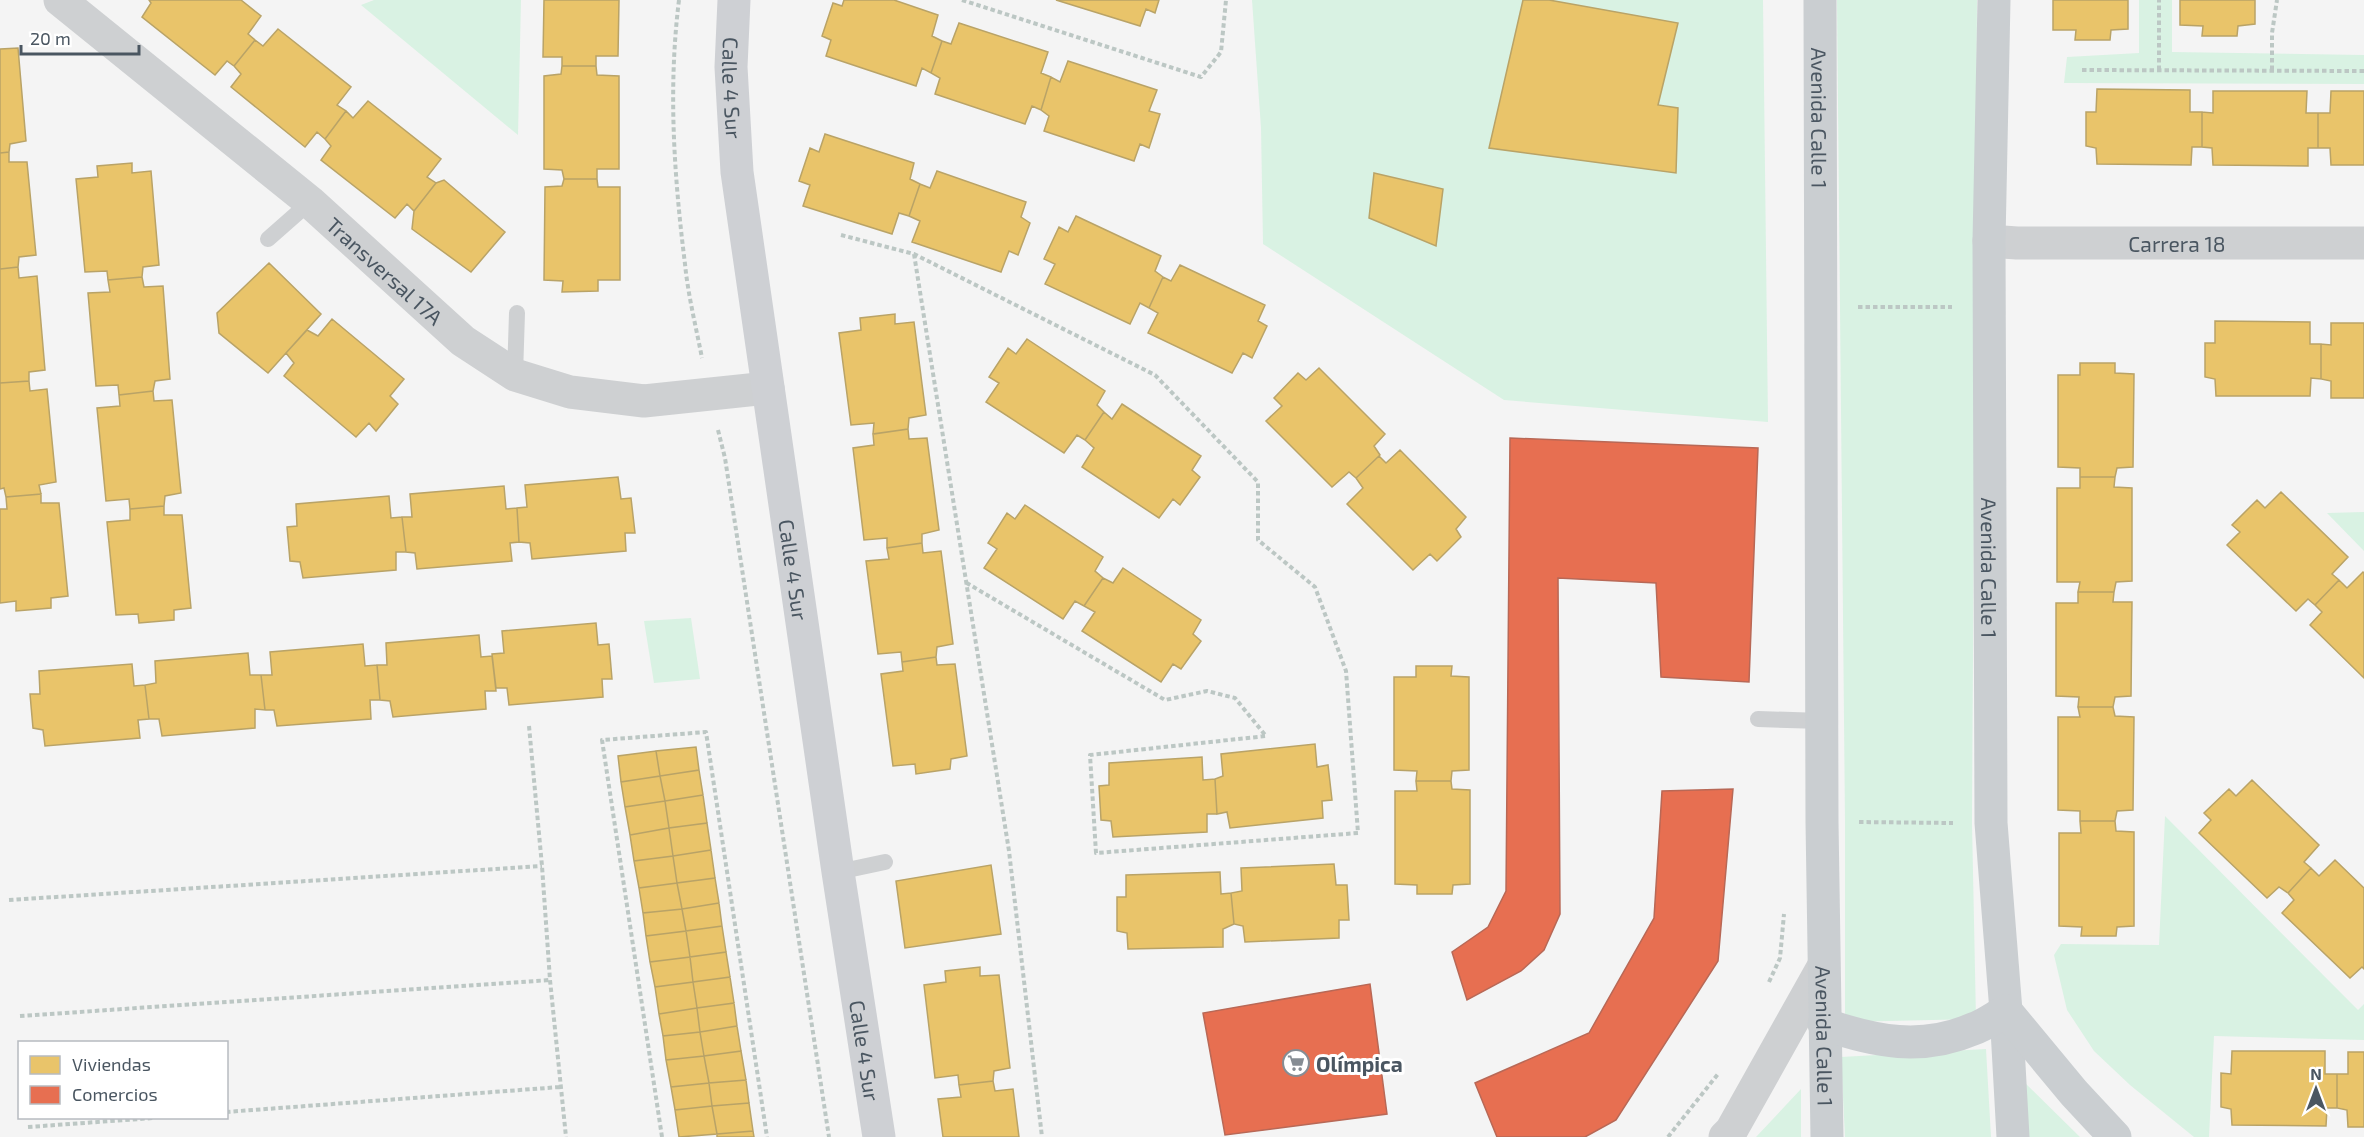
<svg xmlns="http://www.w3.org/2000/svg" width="2364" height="1137" viewBox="0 0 2364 1137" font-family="'Exo 2',sans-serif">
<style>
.green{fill:#d9f2e3}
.homes{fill:#e9c46a;stroke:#b9a367;stroke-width:1.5}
.shops{fill:#e76f51;stroke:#b86856;stroke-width:1.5}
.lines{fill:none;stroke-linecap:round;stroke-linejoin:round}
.path{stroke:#bcc7c4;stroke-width:4;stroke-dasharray:4.5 3;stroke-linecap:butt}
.lane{stroke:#ced0d2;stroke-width:16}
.street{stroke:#ced0d2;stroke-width:33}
.secondary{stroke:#ced0d4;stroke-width:33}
.primary{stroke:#caced1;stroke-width:33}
.labels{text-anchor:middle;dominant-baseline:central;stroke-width:6;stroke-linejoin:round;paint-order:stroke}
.street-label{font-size:21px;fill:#4a5661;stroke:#fff}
.poi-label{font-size:21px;font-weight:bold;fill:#4a5661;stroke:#fff;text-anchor:start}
</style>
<rect width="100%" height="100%" fill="#f4f4f4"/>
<path class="green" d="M374 0H521L518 135 361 5Z
M1252 0H1763L1768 422 1504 400 1263 244 1261 128Z
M1837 0H1977L1972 823 1976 1019 1845 1022V822Z
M2139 0H2172V52L2364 55V84L2064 83 2067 57 2139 53Z
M2364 512V551L2327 513Z
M691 618 700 679 654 683 644 621Z
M2165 816 2358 1010 2364 1004V1040L2214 1036 2209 1137H2194L2130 1085 2094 1051 2067 1010 2054 955 2061 944 2159 945Z
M1986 1049 1991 1137H1845L1841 1057Z
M2024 1082 2080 1137H2029Z
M1801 1089V1137H1756Z"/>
<path class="homes" d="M149 0H241L261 16 248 34 255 40 234 66 227 61 215 75 142 17 151 3Z
M544 0H619L618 56H596V66H562V57H543Z
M844 0H894L938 15 932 36 942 41 931 73 922 68 916 86 826 56 831 40 822 36 833 3 842 6Z
M1056 0H1159L1155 13 1146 9 1140 26Z
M1523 0H1549L1678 23 1658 105 1678 108 1676 173 1489 148Z
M2053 0H2128V29L2111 30 2110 40H2075L2076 30H2053Z
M2180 0H2255V24L2238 26 2237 36H2202L2203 26 2180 25Z
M959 23 1048 52 1041 73 1051 77 1041 110 1032 106 1025 124 935 94 940 78 931 73 942 41 951 44Z
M278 29 351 87 337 105 346 111 325 139 317 132 305 147 231 87 241 74 234 66 255 40 263 46Z
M18 48 26 141 10 144 9 152 0 153V49Z
M1068 61 1157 90 1149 111 1160 114 1149 148 1140 144 1134 161 1044 131 1049 116 1041 110 1051 77 1060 82Z
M562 66H596L597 75 619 76V169H597V179H564L562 170 544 169V76L561 74Z
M2097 89 2190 90V112H2202V147H2192L2191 165 2097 164 2096 148 2086 146V112H2096Z
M2213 91H2307L2306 113H2318V148H2308V166L2213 165 2212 148 2202 147V112L2213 113Z
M2331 91H2364V165H2331L2330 148H2318V113H2330Z
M368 101 441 159 427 177 436 183 414 211 407 204 395 218 321 160 331 146 325 139 346 111 353 118Z
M825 134 914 163 910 179 920 184 909 216 899 213 892 234 803 206 810 185 799 181 810 148 819 152Z
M9 152V162H27L36 255 19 257 18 267 0 269V153Z
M132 163V173L151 171 159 265 143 267 142 277 108 280 107 271 85 272 76 179 98 177 97 166Z
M937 171 1026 202 1021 217 1030 223 1018 255 1009 251 1001 272 912 242 920 221 909 216 920 184 930 188Z
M1374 173 1443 189 1436 246 1369 218Z
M564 179H597L598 187H620V280H598V291L562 292 563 281 544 280 545 187 562 186Z
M444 180 505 232 471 272 412 229 414 211 436 183Z
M1076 216 1161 256 1155 271 1163 277 1149 308 1140 303 1130 324 1045 284 1055 264 1044 259 1059 227 1068 232Z
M269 263 321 314 268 373 219 333 217 313Z
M1180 265 1265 305 1258 321 1267 326 1252 358 1243 353 1232 373 1148 333 1158 313 1149 308 1163 277 1171 281Z
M18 267 19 278 37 276 45 370 29 372V381L0 383V269Z
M142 277 144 287 163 286 170 379 155 381 153 391 119 395 118 385 96 386 88 293 110 292 108 280Z
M895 314V324L914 322 926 415 909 418 908 429 873 434 874 423 851 425 839 333 861 330 860 318Z
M332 319 404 379 390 396 398 404 376 431 369 423 356 437 284 376 294 363 286 353 307 330 318 336Z
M2215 321 2310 322V344H2321V379L2311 378 2310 396H2216L2215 379 2205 377V343H2215Z
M2331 323H2364V398H2331V381L2321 379V344L2331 345Z
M1027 339 1105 391 1097 405 1104 412 1085 440 1077 435 1064 453 986 402 999 383 989 377 1008 348 1016 354Z
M2080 363H2115V373L2134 374 2133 467 2117 468 2115 477H2080V468L2058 467V375H2080Z
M1319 368 1385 434 1374 446 1380 455 1356 478 1349 472 1332 487 1266 421 1282 406 1274 398 1298 373 1306 380Z
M29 381 30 391 47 389 56 482 39 485 41 494 6 497 4 488 0 489V383Z
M153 391 154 401 172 400 181 493 165 496 164 506 130 509 129 499 106 501 97 408 120 406 119 395Z
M1122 404 1201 456 1192 470 1200 477 1180 505 1173 499 1159 518 1082 467 1094 448 1085 440 1104 412 1112 419Z
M908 429 909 439 927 438 939 530 922 534V543L887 548V538L864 540 853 448 874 445 873 434Z
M1400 450 1466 517 1456 529 1461 537 1437 561 1430 554 1413 570 1347 504 1363 488 1356 478 1379 456 1386 463Z
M618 477 621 499 631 498 635 533H625L626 551 532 559 530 543 519 542 517 508 527 507 525 485Z
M2080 477H2115L2114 487 2132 488V581L2116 582 2114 592H2078L2080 582H2057V488H2080Z
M504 486 506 509 517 508 519 542 510 543 512 561 417 569 415 553 406 552 402 517H412L410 494Z
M2281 492 2348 557 2332 574 2339 580 2315 605 2308 599 2296 611 2227 545 2240 532 2232 525 2257 500 2265 508Z
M41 494V503H59L68 596 51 598V608L16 611V601L0 603V509H7L6 497Z
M389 496 391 518 402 517 406 552H396V570L303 578 300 562 290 561 287 527 297 526 296 504Z
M1025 505 1103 557 1095 571 1103 578 1084 606 1075 601 1063 619 984 568 997 549 988 543 1007 513 1015 519Z
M164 506V515H182L191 608 174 610V620L139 623 138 614 116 615 107 522 130 520V509Z
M922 543 923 553 941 551 953 644 937 647 936 657 902 662 901 652 878 654 866 561 889 559 887 548Z
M1123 568 1201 620 1193 634 1201 641 1181 669 1173 664 1161 682 1082 631 1095 612 1084 606 1103 578 1113 583Z
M2363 572 2364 573V678L2310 625 2322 612 2315 605 2339 580 2347 588Z
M2078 592H2114L2113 602H2132L2131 696 2115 697 2113 707H2078L2079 697 2056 696V603H2078Z
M596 623 598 645 609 644 612 679H602L603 697 509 705 507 688H496L492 654 504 653 502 631Z
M479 635 481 657 492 656 496 691H485L486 709 393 717 390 701 380 700 377 665H387L386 643Z
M363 644 365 666 377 665 380 700H370L371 719 277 726 274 710H265L261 675H272L270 652Z
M248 653 250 675H261L265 710 255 709V728L162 736 159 719H149L145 685 156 683 155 661Z
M936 657 937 665 955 664 967 756 951 759 950 769 916 774 915 764 893 766 881 674 903 671 902 662Z
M132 664 134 686 145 685 149 719 138 720 140 738 45 746 43 730 33 728 30 694H40L39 671Z
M1416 666H1452L1451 676 1469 677V770L1452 771 1451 781H1416L1417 771 1394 770V677H1416Z
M2078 707H2113L2115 716 2134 717 2133 810 2117 811 2115 821H2080V811L2058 810V717H2080Z
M1315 744 1317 767 1328 765 1332 800 1322 801 1323 818 1230 828 1227 812 1217 814 1215 779 1223 776 1221 754Z
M696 747 699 770 660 776 656 751Z
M656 751 660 776 621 782 618 756Z
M1202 757 1203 780 1215 779 1217 814H1207V832L1113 837 1111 821 1101 820 1099 786 1109 785V763Z
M699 770 703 795 665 801 660 776Z
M660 776 665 801 625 807 621 782Z
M2252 780 2319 845 2304 862 2311 868 2288 893 2279 887 2267 898 2199 833 2211 820 2204 813 2229 789 2236 796Z
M1416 781H1451L1452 789 1470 790V884L1453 885 1452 894H1417V885L1395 884V791H1417Z
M703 795 707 823 669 828 665 801Z
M665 801 669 828 630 835 625 807Z
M2080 821H2115L2116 831 2134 832V926L2117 927 2116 936H2081L2082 927 2059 926V833H2081Z
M707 823 711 850 673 856 669 828Z
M669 828 673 856 634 861 630 835Z
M711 850 715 878 677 883 673 856Z
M673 856 677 883 639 888 634 861Z
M2335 860 2364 888V969L2362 967 2350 978 2282 913 2294 900 2288 893 2311 868 2319 876Z
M1334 864 1336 885H1347L1349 920H1339V938L1245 942 1243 926 1234 924 1231 893 1242 891 1241 868Z
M991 865 1001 934 905 948 896 881Z
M1220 872 1221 894 1231 893 1234 924 1223 929V947L1128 949 1127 933 1117 931V897H1126V875Z
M715 878 719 903 682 909 677 883Z
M677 883 682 909 643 913 639 888Z
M719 903 722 926 686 931 682 909Z
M682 909 686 931 646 936 643 913Z
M722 926 726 952 690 957 686 931Z
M686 931 690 957 650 962 646 936Z
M726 952 730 977 693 982 690 957Z
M690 957 693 982 655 987 650 962Z
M980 967V976L999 975 1010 1068 994 1071 993 1081 959 1085 958 1075 935 1078 924 985 946 982 945 971Z
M730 977 734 1003 697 1008 693 982Z
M693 982 697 1008 659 1014 655 987Z
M734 1003 737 1026 700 1032 697 1008Z
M697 1008 700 1032 663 1036 659 1014Z
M737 1026 741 1051 704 1056 700 1032Z
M700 1032 704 1056 666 1060 663 1036Z
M741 1051 746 1080 709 1083 704 1056Z
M2232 1051H2325V1074H2337V1108H2327L2326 1126 2232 1125 2231 1109 2221 1107V1073L2231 1074Z
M2348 1052H2364V1127H2348L2347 1110 2337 1108V1074H2348Z
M704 1056 709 1083 671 1087 666 1060Z
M746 1080 749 1103 712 1106 709 1083Z
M993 1081 995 1091 1013 1089 1019 1137H943L938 1099 961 1097 959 1085Z
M709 1083 712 1106 675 1110 671 1087Z
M749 1103 753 1131 717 1134 712 1106Z
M712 1106 717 1134 679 1137 675 1110Z
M753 1131 754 1137H717V1134Z"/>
<path class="shops" d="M1510 438 1758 448 1749 682 1661 677 1656 583 1558 578 1560 914 1544 950 1521 971 1467 1000 1452 952 1488 927 1506 891Z
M1733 789 1718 961 1616 1120 1585 1137H1497L1475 1083 1589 1033 1654 918 1662 791Z
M1370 984 1387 1114 1225 1135 1203 1013Z"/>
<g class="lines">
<path class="path" d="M679 0C668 88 674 176 685 264 688 295 696 327 702 358
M962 0 1201 77 1221 52 1226 0
M2082 70 2364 71
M2159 70V0
M2272 70V33L2277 0
M841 235 914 254 1155 375 1258 482V540L1315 587 1346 671 1358 833 1096 853 1090 755 1266 736 1235 698 1207 691 1165 700 965 582
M914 254 1009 851 1042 1137
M1858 307H1952
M718 430 725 458 829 1137
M529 726 542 866 550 980 566 1137
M1859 822 1953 823
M9 900 542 866
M1769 982 1780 958 1784 914
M20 1016 550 980
M226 1112 560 1087
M28 1127 153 1118
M662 1137 602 740 706 732 767 1137
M1668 1137 1718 1074"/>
<path class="lane" d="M268 239 310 202
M515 375 517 313
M1758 719 1822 721
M838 872 885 862"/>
<g class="street">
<path id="s1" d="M60 0 310 202 463 341 515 375 570 392 644 401 768 388"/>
<path id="s2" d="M1989 241 2017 243H2364"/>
<path d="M1725 1137 1731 1131 1823 967"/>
</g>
<path class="secondary" id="s3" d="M734 0 731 67 737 172 838 872 879 1137"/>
<g class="primary">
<path id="s4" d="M1820 0 1822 822 1827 1137"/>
<path id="s5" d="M1994 0 1989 241 1991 823 2006 1011 2013 1137"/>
<path d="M1824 1024C1875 1042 1922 1051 1973 1029 1985 1025 1995 1017 2006 1011L2074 1093 2115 1137"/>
</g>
</g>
<defs>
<symbol id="supermarket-ring" viewBox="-11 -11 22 22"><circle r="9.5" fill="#fff" stroke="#868d94" stroke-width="1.5"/><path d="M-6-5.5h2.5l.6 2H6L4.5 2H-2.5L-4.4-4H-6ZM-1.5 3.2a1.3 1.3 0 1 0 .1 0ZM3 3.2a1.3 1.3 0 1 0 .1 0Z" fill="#868d94"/></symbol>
</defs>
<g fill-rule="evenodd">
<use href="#supermarket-ring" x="1281" y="1048" width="30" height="30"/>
</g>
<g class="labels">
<g class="street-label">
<text stroke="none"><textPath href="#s3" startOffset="88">Calle 4 Sur</textPath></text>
<text stroke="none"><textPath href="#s4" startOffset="118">Avenida Calle 1</textPath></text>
<text stroke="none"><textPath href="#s2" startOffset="188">Carrera 18</textPath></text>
<text stroke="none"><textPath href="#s1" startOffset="423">Transversal 17A</textPath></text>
<text stroke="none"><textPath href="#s3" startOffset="574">Calle 4 Sur</textPath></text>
<text stroke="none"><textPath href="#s5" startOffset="568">Avenida Calle 1</textPath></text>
<text stroke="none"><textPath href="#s4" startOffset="1036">Avenida Calle 1</textPath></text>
<text stroke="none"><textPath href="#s3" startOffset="1060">Calle 4 Sur</textPath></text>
</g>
<g class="poi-label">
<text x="1316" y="1063">Olímpica</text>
</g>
</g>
<rect x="18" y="1041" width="210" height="78" fill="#ffffff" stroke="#b7bbc0" stroke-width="1.5"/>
<rect x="30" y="1056" width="30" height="18" fill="#e9c46a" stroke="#b7bbc0" stroke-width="1.5"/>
<text x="72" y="1071" font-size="18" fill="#4a5661">Viviendas</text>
<rect x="30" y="1086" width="30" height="18" fill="#e76f51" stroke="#b7bbc0" stroke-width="1.5"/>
<text x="72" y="1101" font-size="18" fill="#4a5661">Comercios</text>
<g transform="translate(2316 1089)" stroke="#ffffff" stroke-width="4.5" paint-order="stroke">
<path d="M0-4.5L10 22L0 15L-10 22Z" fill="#4a5661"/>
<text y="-9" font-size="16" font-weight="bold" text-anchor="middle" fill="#4a5661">N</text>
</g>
<path d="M21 45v9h118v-9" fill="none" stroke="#4a5661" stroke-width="3"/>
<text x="30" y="45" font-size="18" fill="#4a5661" stroke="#ffffff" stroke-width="4.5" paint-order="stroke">20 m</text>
</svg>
